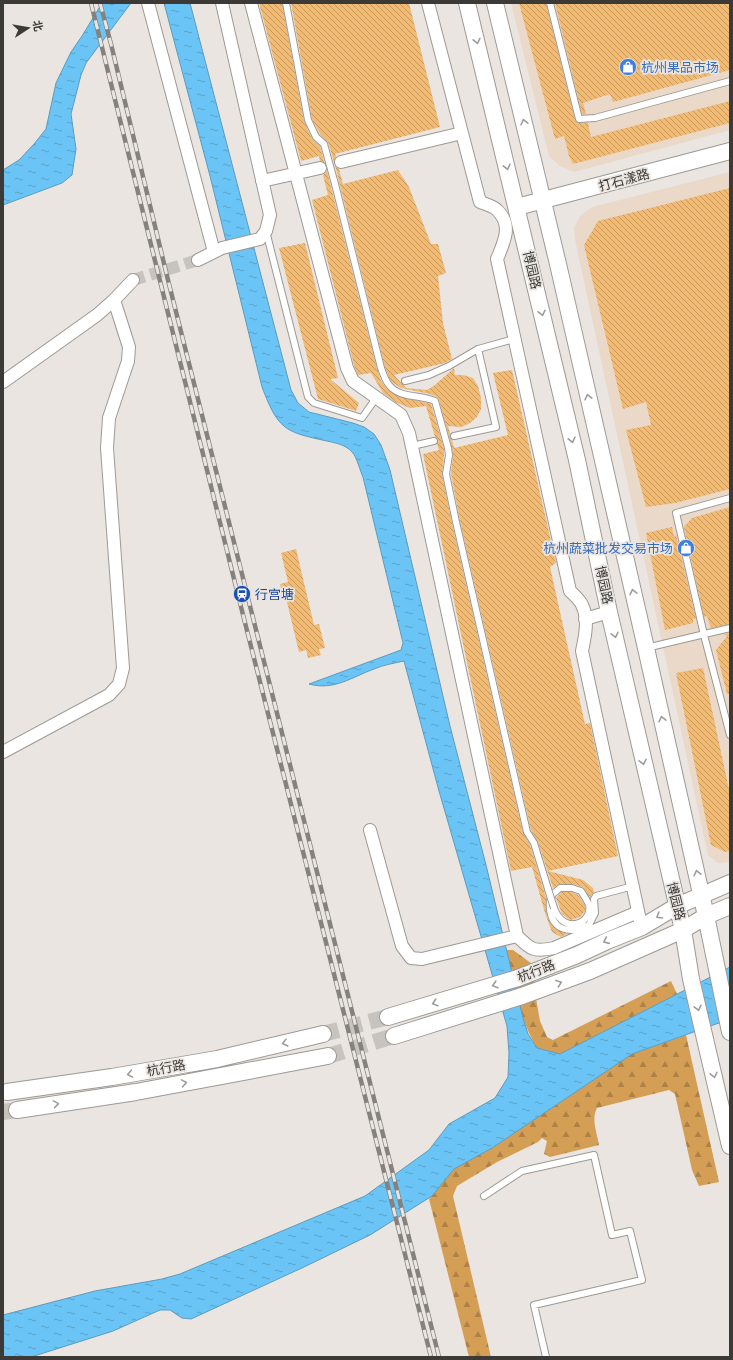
<svg xmlns="http://www.w3.org/2000/svg" width="733" height="1360" viewBox="0 0 733 1360" font-family="Karla,'Noto Sans SC',sans-serif">
<style>
.commercial{fill:#ead9c8}
.forest{fill:url(#forest-firs)}
.water{fill:url(#water-ripples);stroke:#5c9bbd}
.building{fill:url(#building-back-hatch)}
.lines{fill:none;stroke-linecap:round;stroke-linejoin:round}
.street-tunnel{stroke:#c7c3be;stroke-width:12;stroke-dasharray:12 6;stroke-linecap:butt}
.secondary-tunnel{stroke:#c7c3be;stroke-width:16;stroke-dasharray:16 8;stroke-linecap:butt}
.lane-casing{stroke:#9d9994;stroke-width:8}
.street-casing{stroke:#9d9994;stroke-width:14}
.secondary-casing{stroke:#9d9994;stroke-width:18}
.lane{stroke:#fff;stroke-width:6}
.street{stroke:#fff;stroke-width:12}
.secondary{stroke:#fff;stroke-width:16}
.rail-casing{stroke:#85827e;stroke-width:4.5}
.rail{stroke:#eae5e0;stroke-width:3;stroke-dasharray:9;stroke-linecap:butt}
.lane-bridge-casing{stroke:#9d9994;stroke-width:8;stroke-linecap:butt}
.lane-bridge{stroke:#fff;stroke-width:6}
.oneway{stroke:#9d9c9b}
.labels{text-anchor:middle;dominant-baseline:central;stroke-width:3.5;stroke-linejoin:round;paint-order:stroke}
.shop-label{font-size:13px;fill:#366cbe;stroke:#eae5e0;text-anchor:start}
.street-label{font-size:13px;fill:#3b3a37;stroke:#eae5e0}
.transit-label{font-size:13px;fill:#164399;stroke:#eae5e0;text-anchor:start}
</style>
<defs>
<pattern id="forest-firs" width="22" height="20" patternUnits="userSpaceOnUse"><rect width="22" height="20" fill="#d59e55"/><path d="M5 1l3.5 6h-7zM16 11l3.5 6h-7z" fill="#ae8247"/></pattern>
<pattern id="water-ripples" width="26" height="14" patternUnits="userSpaceOnUse"><rect width="26" height="14" fill="#6ac5f6"/><path d="M2 4q2-2 4 0t4 0M15 11q2-2 4 0t4 0" fill="none" stroke="#58a1c8"/></pattern>
<pattern id="building-back-hatch" width="6" height="6" patternUnits="userSpaceOnUse"><rect width="6" height="6" fill="#f3ba71"/><path d="M-1 5l2 2M0 0l6 6M5-1l2 2" fill="none" stroke="#c6985e"/></pattern>
</defs>
<rect width="100%" height="100%" fill="#eae5e0"/>
<path class="commercial" d="M511 3H730V130L574 172 560 166 549 156Z
M730 172V862L718 863 708 855 575 240 574 228 580 216 592 207Z"/>
<path class="forest" d="M506 950H513L535 966 534 987 540 1021 547 1037 553 1040 671 981 677 994 560 1054 537 1048C519 1019 514 983 506 950Z
M686 1035 719 1182 699 1186 692 1170 675 1094 669 1090 597 1108C591 1119 597 1133 599 1145L550 1157 544 1154 547 1141 542 1138 538 1142 497 1162 457 1186 453 1196 491 1357H469L429 1199 432 1196 454 1169 492 1148 632 1054Z"/>
<path class="water" d="M102 3H131L86 63 81 75 71 114 76 149 72 175 62 183 3 205V170L19 160 34 144 46 129 56 83 71 52 82 36Z
M164 3H190L291 390 298 403 309 412 353 423 364 427 374 434 381 445 390 470 450 726 486 865 523 1018 528 1034 537 1048 560 1054 730 967V1019L632 1054 492 1148 454 1169 432 1196 370 1235 304 1267 191 1319 182 1318 170 1310H160L113 1331 31 1357H3V1315L95 1291 162 1279 180 1274 365 1196 429 1150 449 1124 495 1098 508 1077 509 1053 507 1026 439 791 404 661C395 663 383 665 374 669 352 677 334 691 309 684L401 650 403 643 363 477C360 471 357 457 352 452 346 445 336 443 327 441 284 432 278 429 262 387L210 176Z"/>
<path class="building" d="M259 3H282L304 121 312 139 320 146 324 162 320 161 319 156 301 161Z
M291 3H409L440 127 335 154 336 157 334 162 328 142 320 134 312 119Z
M519 3H546L575 120 578 123H588L591 137 730 101V123L573 164 569 156 564 136 555 139Z
M555 3H730V70L613 102 610 94 583 103 586 114H582Z
M335 165 339 169 343 184 398 170 409 187 431 244H438L446 273 438 276 443 323 452 359 445 363 394 375 406 388 427 390 435 385 454 368 455 375H463L473 378 478 386 481 398V409L477 417 470 423 461 427 448 426 450 433V437L452 440 454 448 508 435 493 373 512 370 556 563 550 567 585 724 590 723 618 856 548 871 583 880 593 888 594 892 590 897 583 887 573 884H559L553 888 538 842 531 830 460 521 451 474 453 455 452 447 439 400 437 397 430 394 401 388 392 382 389 377 385 367Z
M327 171 377 369 381 381 386 388 397 396 431 404 444 449V455L442 475 452 523 523 833 530 845 546 898V910L548 919 555 929 567 934 561 937 552 932 545 913 532 867 511 871 423 454 439 450 437 444 438 440 435 437 426 406 410 408 397 403 383 393 371 373 358 375 354 365 312 200 328 195 323 175Z
M730 188V489L675 503 646 507 626 430 651 425 646 402 623 409 584 245 598 221Z
M305 243 338 378 330 379 359 403 356 411 318 399 279 248Z
M730 507V624L712 628 710 626 707 616 704 617 684 527 692 518Z
M672 527 674 537 676 535 696 619H693V623L665 630 646 533Z
M296 549 314 625 319 624 325 648 319 649 321 655 308 658 306 650 299 652 286 598 284 599 280 584 288 582 281 553Z
M730 633V694H727L716 650 727 636 724 634Z
M703 668 730 794V851L725 852 711 845 676 673Z
M562 892H571L578 895 585 906V911L580 917 571 920 567 918 562 914 556 898Z"/>
<g class="lines">
<path class="street-tunnel" d="M133 280 198 260"/>
<path class="secondary-tunnel" d="M323 1034 388 1017
M328 1056 394 1036
M3 1112 17 1110"/>
<defs>
<path id="lane" d="M286 3 308 120 316 137 324 144 327 155
M550 3 579 119 595 118 730 81
M335 184 381 368
M266 231 308 397 314 403 362 418 376 398
M405 381 429 375 449 366 478 349 514 339
M454 436 496 427 478 349
M412 446 434 441
M448 448 449 455 446 474 456 522 527 832 534 843 548 889
M730 498 676 513 704 635 730 735
M646 648 730 628
M554 908C564 936 593 923 589 905 587 900 584 896 581 891L572 888H560C558 890 555 892 553 894 547 902 550 918 556 924 559 928 566 930 571 930 577 931 584 927 589 925L595 913 594 899 596 896 633 886
M484 1196 522 1171 594 1155 612 1235 630 1231 642 1280 534 1305 546 1357"/>
<path id="street" d="M148 3 214 252
M251 3 347 368 353 381 401 415 409 433 517 936C531 950 534 952 554 948L638 912
M428 3 480 202C485 204 493 206 497 210 513 225 504 242 497 259L570 591C574 595 580 600 582 605 589 619 585 637 582 651L640 920
M341 162 462 133
M262 181 320 168
M198 260 222 248 260 239 266 231 270 215 222 3
M3 382 97 315 114 300
M585 619 609 612
M3 752 109 695 119 684 123 668 107 448 109 418 128 361 129 347 114 300 133 280
M370 830 402 946 411 958 422 959 517 936"/>
<path id="secondary" d="M467 3 577 460 609 612 683 930 691 979 730 1146
M495 3 558 264 646 648 706 916 730 1032
M517 207 730 151
M388 1017 518 978 577 955 607 941 642 927 677 906 730 883
M394 1036 522 996 590 971 683 930 706 916 730 906
M7 1092 112 1077 217 1059 323 1034
M17 1110 136 1092 328 1056"/>
</defs>
<use href="#lane" class="lane-casing"/>
<use href="#street" class="street-casing"/>
<use href="#secondary" class="secondary-casing"/>
<use href="#lane" class="lane"/>
<use href="#street" class="street"/>
<use href="#secondary" class="secondary"/>
<defs>
<path id="rail" d="M91 3 238 595 431 1357
M100 3 111 44 168 280 439 1357"/>
</defs>
<use href="#rail" class="rail-casing"/>
<use href="#rail" class="rail"/>
<defs>
<path id="lane-bridge" d="M327 155 335 184
M381 368C383 373 385 380 389 385 400 399 420 394 435 401L448 448
M548 889 554 908"/>
</defs>
<use href="#lane-bridge" class="lane-bridge-casing"/>
<use href="#lane-bridge" class="lane-bridge"/>
</g>
<defs><path id="oneway-chevron" d="M-2-3.5L2.5 0L-2 3.5" fill="none" stroke-width="1.6" stroke-linecap="round" stroke-linejoin="round"/></defs>
<g class="oneway">
<use href="#oneway-chevron" transform="translate(477 41) rotate(77)"/>
<use href="#oneway-chevron" transform="translate(524 122) rotate(-103)"/>
<use href="#oneway-chevron" transform="translate(507 167) rotate(77)"/>
<use href="#oneway-chevron" transform="translate(542 313) rotate(77)"/>
<use href="#oneway-chevron" transform="translate(588 397) rotate(-103)"/>
<use href="#oneway-chevron" transform="translate(572 440) rotate(77)"/>
<use href="#oneway-chevron" transform="translate(633 592) rotate(-103)"/>
<use href="#oneway-chevron" transform="translate(615 635) rotate(77)"/>
<use href="#oneway-chevron" transform="translate(662 719) rotate(-103)"/>
<use href="#oneway-chevron" transform="translate(643 762) rotate(77)"/>
<use href="#oneway-chevron" transform="translate(697 873) rotate(-103)"/>
<use href="#oneway-chevron" transform="translate(659 916) rotate(149)"/>
<use href="#oneway-chevron" transform="translate(606 941) rotate(156)"/>
<use href="#oneway-chevron" transform="translate(559 983) rotate(-20)"/>
<use href="#oneway-chevron" transform="translate(495 985) rotate(163)"/>
<use href="#oneway-chevron" transform="translate(435 1003) rotate(163)"/>
<use href="#oneway-chevron" transform="translate(698 1008) rotate(77)"/>
<use href="#oneway-chevron" transform="translate(285 1043) rotate(166)"/>
<use href="#oneway-chevron" transform="translate(130 1074) rotate(170)"/>
<use href="#oneway-chevron" transform="translate(714 1075) rotate(77)"/>
<use href="#oneway-chevron" transform="translate(184 1083) rotate(-10)"/>
<use href="#oneway-chevron" transform="translate(56 1104) rotate(-9)"/>
</g>
<defs>
<symbol id="shop-disc" viewBox="-11 -11 22 22"><circle r="9.5" fill="#3f7fe0" stroke="#eae5e0"/><path d="M-5-2.5h2.3a2.7 3.5 0 0 1 5.4 0H5L5.5 6h-11ZM-1.5-2.5h3a1.5 2.3 0 0 0-3 0Z" fill="#fff"/></symbol>
<symbol id="station-disc" viewBox="-11 -11 22 22"><circle r="9.5" fill="#1a4fb4" stroke="#eae5e0"/><path d="M-3-6H3Q5-6 5-4V2Q5 4 3 4L4.5 6H3L1.5 4h-3L-3 6H-4.5L-3 4Q-5 4-5 2V-4Q-5-6-3-6ZM-3.5-4v3h7v-3ZM-3.5 1v1.5H-2V1ZM2 1v1.5H3.5V1Z" fill="#fff"/></symbol>
</defs>
<g fill-rule="evenodd">
<use href="#shop-disc" x="618" y="57" width="20" height="20"/>
<use href="#shop-disc" x="676" y="538" width="20" height="20"/>
<use href="#station-disc" x="232" y="584" width="20" height="20"/>
</g>
<g class="labels">
<g class="shop-label">
<text x="641" y="67">杭州果品市场</text>
<text x="673" y="548" text-anchor="end">杭州蔬菜批发交易市场</text>
</g>
<g class="street-label">
<text transform="translate(624 180) rotate(-15)">打石漾路</text>
<text transform="translate(532 270) rotate(77)">博园路</text>
<text transform="translate(604 585) rotate(78)">博园路</text>
<text transform="translate(676 901) rotate(76)">博园路</text>
<text transform="translate(536 971) rotate(-21)">杭行路</text>
<text transform="translate(166 1068) rotate(-10)">杭行路</text>
</g>
<g class="transit-label">
<text x="255" y="594">行宫塘</text>
</g>
</g>
<rect width="733" height="1360" fill="none" stroke="#3b3a37" stroke-width="8"/>
<g transform="translate(28 28) rotate(78)" stroke="#eae5e0" stroke-width="3" paint-order="stroke">
<path d="M0-3L7 15L0 10L-7 15Z" fill="#3b3a37"/>
<text y="-6" font-size="11" font-weight="bold" text-anchor="middle" fill="#3b3a37">北</text>
</g>
</svg>
